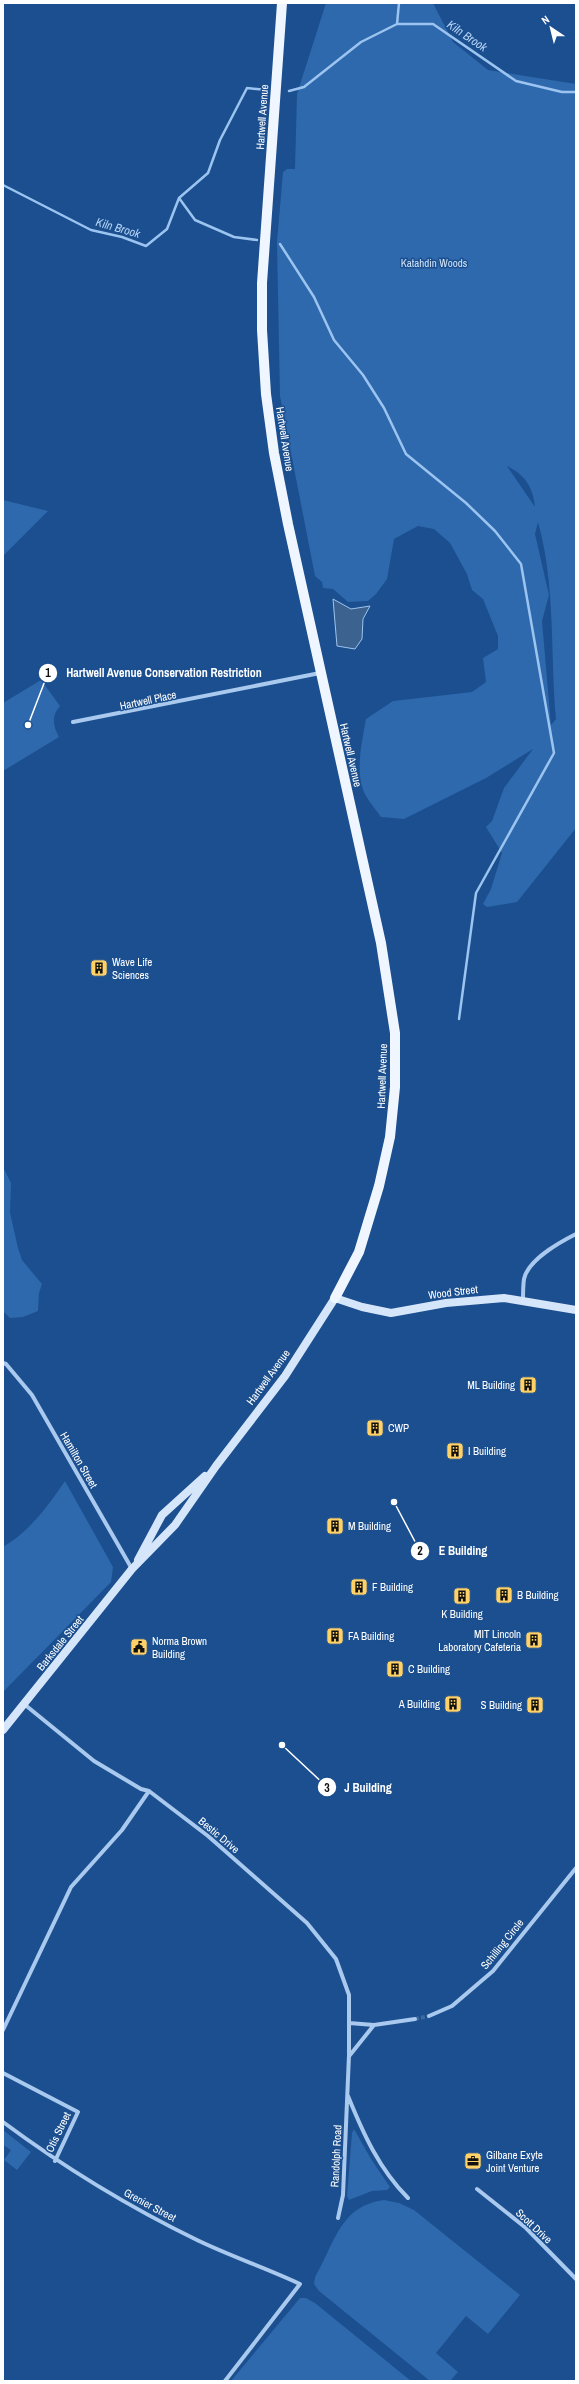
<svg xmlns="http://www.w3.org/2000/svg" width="579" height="2384" viewBox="0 0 579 2384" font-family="'Archivo Narrow',sans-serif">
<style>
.green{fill:#2e69ad;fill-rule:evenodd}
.water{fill:#3c6290;stroke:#9cc4f0}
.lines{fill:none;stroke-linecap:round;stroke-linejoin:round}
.stream{stroke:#9cc4f0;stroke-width:2.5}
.street-tunnel{stroke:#3d69a0;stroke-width:4;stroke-dasharray:4 2;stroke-linecap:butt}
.street{stroke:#a9c9ee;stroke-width:4}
.secondary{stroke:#d6e6fa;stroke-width:8}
.primary{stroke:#f0f6ff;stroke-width:10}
.labels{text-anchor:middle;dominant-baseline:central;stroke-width:3;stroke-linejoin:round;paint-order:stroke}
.street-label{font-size:11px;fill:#fff;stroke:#1b4f8f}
.park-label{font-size:11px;fill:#cfe3fa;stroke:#1b4f8f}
.poi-label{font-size:11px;fill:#fff;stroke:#1b4f8f;text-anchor:start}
.water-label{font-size:12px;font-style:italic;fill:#b5d3f5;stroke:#1b4f8f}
.leader{fill:none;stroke:#fff;stroke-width:1.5}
.callout-dot{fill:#fff;stroke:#1b4f8f;stroke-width:1.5}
.mark-label{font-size:12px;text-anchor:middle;font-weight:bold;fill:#111}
.callout-label{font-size:12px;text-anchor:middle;font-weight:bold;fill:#fff;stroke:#1b4f8f;stroke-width:3;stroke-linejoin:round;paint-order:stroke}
</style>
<rect width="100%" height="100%" fill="#1b4f8f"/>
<path class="green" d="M326 3H433L453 42 488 70 576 84V828L517 902 487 907 483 904 491 889 502 853 486 827 492 821 504 788 533 749 486 778 404 819 381 817C376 810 370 803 366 796 354 774 362 742 366 719L393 701 472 692 486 682 483 658 498 649V636L483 599 472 590 467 574 450 543 434 529 418 526 394 539 387 579 376 594 368 601 348 602 333 589 323 588 322 582 315 576 280 396 277 242 283 172 287 169H295L297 94ZM507 466C525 475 533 487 535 507ZM538 522C556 586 550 654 556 719L551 725 542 621 549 595 535 534Z
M3 500 48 511 3 556Z
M41 680 60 706C51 716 53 726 59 737L3 771V703Z
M3 1167 11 1183 10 1213 18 1248 22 1260 42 1284 39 1293 38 1311 23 1317 10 1318 3 1311Z
M65 1481 113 1567 111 1582 3 1692V1547C29 1532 48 1506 65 1481Z
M354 2129 371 2159 390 2187 387 2190 372 2191 349 2200 347 2196 352 2133Z
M3 2130 31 2152 17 2170 4 2160 11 2150 3 2145Z
M384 2200 399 2203 414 2210 520 2295 488 2334 466 2316 436 2353 458 2372 450 2381H430L319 2291 314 2284 315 2277C335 2244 339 2206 384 2200Z
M300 2298H306L315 2303 411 2381H231Z"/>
<path class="water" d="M333 599 351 609 370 606 363 619 362 639 355 649 337 646Z"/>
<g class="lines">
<path class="stream" d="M397 24 399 3
M289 91 304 87 361 42 397 24H433L516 81 562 92H576
M3 185 91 230 122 237 146 246 167 229 179 198 208 173 220 140 247 88 267 90
M179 198 195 220 234 237 257 240
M280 244 314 297 334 340 363 375 384 408 406 454 466 503 495 531 521 564 554 753 476 893 459 1019"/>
<path class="street-tunnel" d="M415 2019 429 2016"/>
<path class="street" d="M73 722 320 673
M523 1301C523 1294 523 1286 524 1279 528 1260 560 1242 576 1234
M3 1363 6 1364 32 1395 132 1569
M24 1704 94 1761 141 1789 149 1791 208 1836 307 1923 336 1959 349 1995V2055L343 2195 338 2218
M429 2016 452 2006 493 1971 576 1868
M349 2023 374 2025
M3 2030 71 1887 122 1830 149 1791
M350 2055 374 2025 415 2019
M3 2073 78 2112 55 2161
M348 2096C363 2133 379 2169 408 2198
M3 2122C65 2168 127 2206 197 2240 230 2256 266 2268 300 2284L225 2381
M477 2189 526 2228 576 2279"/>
<path class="secondary" d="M138 1560 162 1515 205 1476
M3 1730 132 1569 175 1525 216 1466 285 1376 335 1298 362 1307 391 1313 446 1303 504 1298 576 1310"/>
<path class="primary" d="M282 3 262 283V330L266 394 274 453 288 524 381 943 395 1033V1087L390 1137 379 1186 359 1252 335 1298"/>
</g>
<defs>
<symbol id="building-square" viewBox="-11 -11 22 22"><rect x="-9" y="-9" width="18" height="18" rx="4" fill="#ffd166" stroke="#1b4f8f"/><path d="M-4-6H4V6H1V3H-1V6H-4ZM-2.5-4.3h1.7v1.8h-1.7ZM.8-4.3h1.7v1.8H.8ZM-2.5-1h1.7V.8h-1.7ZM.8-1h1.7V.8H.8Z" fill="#111"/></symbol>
<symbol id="civic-square" viewBox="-11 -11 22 22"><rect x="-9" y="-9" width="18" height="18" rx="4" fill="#ffd166" stroke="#1b4f8f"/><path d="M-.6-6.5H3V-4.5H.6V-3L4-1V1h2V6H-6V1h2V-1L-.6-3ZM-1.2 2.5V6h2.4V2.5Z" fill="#111"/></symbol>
<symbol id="office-square" viewBox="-11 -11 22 22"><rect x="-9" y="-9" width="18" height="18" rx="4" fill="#ffd166" stroke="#1b4f8f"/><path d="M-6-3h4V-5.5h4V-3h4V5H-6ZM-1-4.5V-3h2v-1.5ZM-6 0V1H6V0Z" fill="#111"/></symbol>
</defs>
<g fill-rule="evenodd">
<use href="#building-square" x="89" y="958" width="20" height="20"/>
<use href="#building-square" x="518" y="1375" width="20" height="20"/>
<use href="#building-square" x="365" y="1418" width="20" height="20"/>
<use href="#building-square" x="445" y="1441" width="20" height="20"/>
<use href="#building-square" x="325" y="1516" width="20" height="20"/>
<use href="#building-square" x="349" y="1577" width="20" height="20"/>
<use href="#building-square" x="494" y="1585" width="20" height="20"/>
<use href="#building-square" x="452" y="1586" width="20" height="20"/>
<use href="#building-square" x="325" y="1626" width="20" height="20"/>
<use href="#building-square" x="524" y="1630" width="20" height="20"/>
<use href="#civic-square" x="129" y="1637" width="20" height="20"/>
<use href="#building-square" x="385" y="1659" width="20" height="20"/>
<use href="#building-square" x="443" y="1694" width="20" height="20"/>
<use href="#building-square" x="525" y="1695" width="20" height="20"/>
<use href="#office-square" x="463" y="2151" width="20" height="20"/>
</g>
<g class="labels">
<g class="street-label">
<text transform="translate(262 117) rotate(-86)">Hartwell Avenue</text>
<text transform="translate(285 439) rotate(81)">Hartwell Avenue</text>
<text transform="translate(148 700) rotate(-12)">Hartwell Place</text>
<text transform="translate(351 755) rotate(77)">Hartwell Avenue</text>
<text transform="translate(382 1076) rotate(-88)">Hartwell Avenue</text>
<text transform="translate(453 1292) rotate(-7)">Wood Street</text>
<text transform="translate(268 1377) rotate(-54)">Hartwell Avenue</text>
<text transform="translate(79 1460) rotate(60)">Hamilton Street</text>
<text transform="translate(60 1643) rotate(-51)">Barksdale Street</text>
<text transform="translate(219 1835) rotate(40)">Bestic Drive</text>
<text transform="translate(502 1944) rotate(-51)">Schilling Circle</text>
<text transform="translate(58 2132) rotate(-64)">Otis Street</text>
<text transform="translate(336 2156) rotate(-87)">Randolph Road</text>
<text transform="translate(150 2205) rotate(28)">Grenier Street</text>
<text transform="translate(534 2226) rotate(43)">Scott Drive</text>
</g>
<g class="park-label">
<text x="434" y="263">Katahdin Woods</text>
</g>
<g class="poi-label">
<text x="112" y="962">Wave Life<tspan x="112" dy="13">Sciences</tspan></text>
<text x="515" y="1385" text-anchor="end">ML Building</text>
<text x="388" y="1428">CWP</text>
<text x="468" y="1451">I Building</text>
<text x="348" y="1526">M Building</text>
<text x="372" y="1587">F Building</text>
<text x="517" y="1595">B Building</text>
<text x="462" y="1614" text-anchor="middle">K Building</text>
<text x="521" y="1634" text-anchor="end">MIT Lincoln<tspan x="521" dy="13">Laboratory Cafeteria</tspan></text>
<text x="348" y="1636">FA Building</text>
<text x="152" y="1641">Norma Brown<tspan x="152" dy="13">Building</tspan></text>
<text x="408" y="1669">C Building</text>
<text x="440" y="1704" text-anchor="end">A Building</text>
<text x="522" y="1705" text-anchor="end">S Building</text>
<text x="486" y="2155">Gilbane Exyte<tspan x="486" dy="13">Joint Venture</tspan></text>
</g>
<g class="water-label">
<text transform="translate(467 36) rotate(34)">Kiln Brook</text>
<text transform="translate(118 228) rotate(16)">Kiln Brook</text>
</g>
</g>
<path class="leader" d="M28 725L48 673M394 1502L420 1551M282 1745L327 1787"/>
<g class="callout-dot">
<circle cx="28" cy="725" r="4"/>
<circle cx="394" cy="1502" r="4"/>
<circle cx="282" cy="1745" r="4"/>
<circle cx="48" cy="673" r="10"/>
<circle cx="420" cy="1551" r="10"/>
<circle cx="327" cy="1787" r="10"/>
</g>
<g class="mark-label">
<text x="48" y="677">1</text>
<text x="420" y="1555">2</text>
<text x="327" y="1792">3</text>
</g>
<g class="callout-label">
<text x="164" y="677">Hartwell Avenue Conservation Restriction</text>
<text x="463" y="1555">E Building</text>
<text x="368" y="1792">J Building</text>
</g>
<rect width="579" height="2384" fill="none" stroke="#ffffff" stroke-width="8"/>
<g transform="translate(551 28) rotate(325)" stroke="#1b4f8f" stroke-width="3" paint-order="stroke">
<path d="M0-3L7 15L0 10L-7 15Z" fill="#ffffff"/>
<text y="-6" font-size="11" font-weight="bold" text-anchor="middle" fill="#ffffff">N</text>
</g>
</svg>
